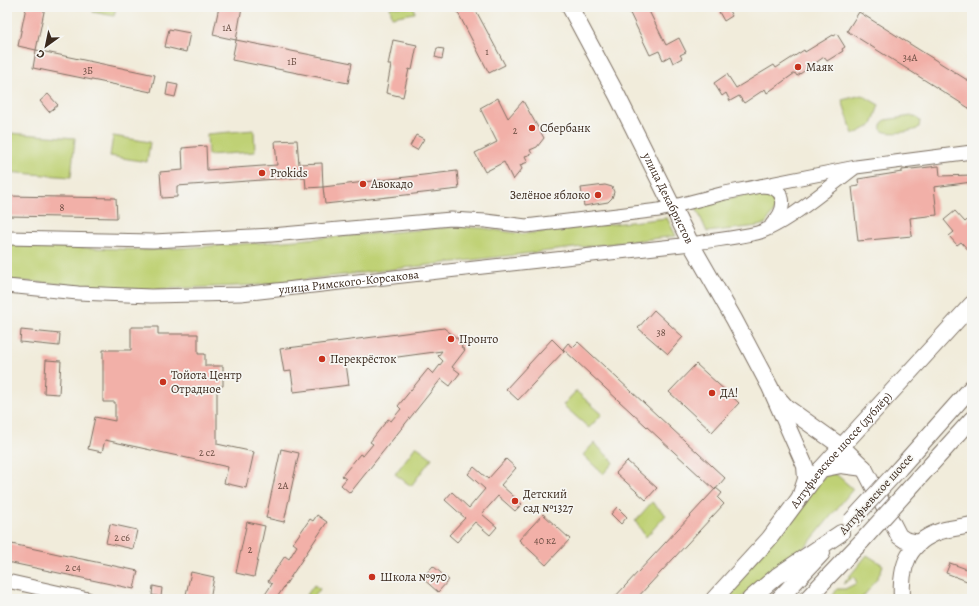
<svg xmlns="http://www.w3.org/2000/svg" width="979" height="606" viewBox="0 0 979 606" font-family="Alegreya,serif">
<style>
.green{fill:#bfd174;stroke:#7d7e49}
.building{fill:#f2b0a8}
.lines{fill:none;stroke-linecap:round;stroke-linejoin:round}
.minor-casing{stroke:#7b6e60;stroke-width:15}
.major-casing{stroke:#7b6e60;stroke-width:18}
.minor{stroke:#fff;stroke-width:13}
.major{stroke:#fff;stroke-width:16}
.major-bridge-casing{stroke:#7b6e60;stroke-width:18;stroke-linecap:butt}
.major-bridge{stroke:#fff;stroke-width:16}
.poi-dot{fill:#c8321e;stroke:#f6f6f2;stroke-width:1.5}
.labels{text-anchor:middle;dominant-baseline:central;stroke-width:3.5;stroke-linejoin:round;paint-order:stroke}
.number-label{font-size:10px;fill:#694c40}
.poi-label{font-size:12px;fill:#3b2a1e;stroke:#f6f6f2;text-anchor:start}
.street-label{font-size:12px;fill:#3b2a1e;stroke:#f6f6f2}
</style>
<rect width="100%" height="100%" fill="#f6f6f2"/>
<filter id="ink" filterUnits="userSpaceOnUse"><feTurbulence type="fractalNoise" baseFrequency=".025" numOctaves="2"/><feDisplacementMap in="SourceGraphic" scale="8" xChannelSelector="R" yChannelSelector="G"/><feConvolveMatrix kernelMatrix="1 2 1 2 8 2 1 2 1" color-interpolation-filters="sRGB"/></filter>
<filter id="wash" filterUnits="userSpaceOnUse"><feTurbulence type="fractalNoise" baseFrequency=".012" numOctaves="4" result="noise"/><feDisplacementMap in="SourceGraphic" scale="16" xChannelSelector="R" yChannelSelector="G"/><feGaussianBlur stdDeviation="0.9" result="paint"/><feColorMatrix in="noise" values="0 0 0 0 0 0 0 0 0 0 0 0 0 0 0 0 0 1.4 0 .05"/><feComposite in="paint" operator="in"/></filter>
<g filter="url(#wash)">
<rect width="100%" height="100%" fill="#f1ecdb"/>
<path class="green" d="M94 7H116L114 16 93 12Z
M390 7H414L415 13 392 17Z
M862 95 879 105 872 125 855 134H853L842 100Z
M912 116H915L920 121 919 127 917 129C910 132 867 139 885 120Z
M254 130 255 152 208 155 207 134Z
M9 133 75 138 71 177 7 172Z
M113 136 150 142 147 162 110 156Z
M770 190 780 203 765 224 758 226 707 232 695 205Z
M667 218 676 236 259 285 142 290 7 280V245L149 250 272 242 453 227 482 228 522 234Z
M576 391 602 414 589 428 563 405Z
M594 443 614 462 603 474 583 455Z
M416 446 432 458 411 486 395 474Z
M829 473 837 475 853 489 808 544 739 599H722L814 485Z
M652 502 666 515 646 537 635 521Z
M867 555 883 565C879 579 870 588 861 599H831L837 589H845L857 583 854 577 843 584Z
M314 585 320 589 313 599H304Z"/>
<g id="blocks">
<path class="building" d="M26 7H45L36 50 18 46Z
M219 7H242L236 40 213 35Z
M455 7H474L505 65 489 73Z
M627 7H647L666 45 679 38 686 52 680 55 682 58 673 63 670 56 663 60 659 51 650 55Z
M727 7 732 16 724 21 719 12Z
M859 12 972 83V110L847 31Z
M169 29 190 33 186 52 165 47Z
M837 34 845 47 842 49 843 51 827 61 824 57 797 76 795 73 767 93 765 89 744 103 739 96 730 101 726 93 722 96 714 83 727 74 736 88 774 65 776 68 804 50 805 52 833 35 834 36Z
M236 40 352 63 348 83 232 60Z
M393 40 417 45 412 70 409 69 403 97 386 93 391 65H388Z
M437 48 444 49 442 59 435 57Z
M36 50 155 75 151 92 33 68Z
M168 83 178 85 175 97 166 95Z
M48 94 58 105 49 112 40 101Z
M498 98 508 118 523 101 544 138 537 147 530 150 532 154 525 156 528 162 520 165 522 169 513 180 504 162 485 172 475 153 497 142 480 108Z
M416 135 424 139 417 150 410 146Z
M297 140 299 164 322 163 323 187 306 188 305 177 177 186V197L162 198 160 172 183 170 182 148 206 146 207 170 277 165 275 141Z
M939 166 940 176 972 175V182L934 187 937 215 910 218 912 236 858 241 852 187 859 186 858 179 902 172V170Z
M457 171 459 189 325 204 323 187Z
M605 185 612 187 614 192 612 198 608 202 584 206 581 188Z
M7 196 116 198 117 218 7 216Z
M955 211 965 222 972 216V254L961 242 957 245 949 236 954 232 944 220Z
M654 310 683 337 668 354 638 328Z
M131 327H158V334H198V354H205V366H223V386H217V444L254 452 246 488 224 483 228 467 105 440 102 452 88 449 95 417 115 421V402H103V350H131Z
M444 328 464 344 461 347 465 350 452 367 460 373 450 386 441 379 350 493 341 485 346 479 342 476 360 454 363 456 373 444 370 442 388 419 391 421 401 409 398 406 428 369 433 374 443 361 438 356 442 351 346 364 349 385 294 392 291 371 284 372 280 349Z
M21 330 60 334 59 346 20 342Z
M552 339 564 351 518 400 506 389Z
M578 342 725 478 715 490 563 349 568 343 573 347Z
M46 360 61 361 59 394 44 393Z
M696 364 739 403 712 432 669 392Z
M281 449 299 453 284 522 266 518Z
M506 459 516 468 501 485 522 504 515 511 498 496 482 514 497 527 490 535 475 522 457 542 449 535 465 518 445 500 452 492 469 508 485 489 468 474 474 467 488 479Z
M627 461 657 488 646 500 616 473Z
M716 488 722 493 718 498 724 504 636 599H613Z
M617 507 627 517 621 524 611 514Z
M543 514 570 539 546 565 519 540Z
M317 515 327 522 276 599H262L272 584 268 581 285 556 289 559 297 546 293 543 310 519 313 521Z
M247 522 265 526 254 577 236 573Z
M110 524 137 530 133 549 106 543Z
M7 543 138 571 134 589 7 562Z
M950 563 972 571V583L946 573Z
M433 566 449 580 438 592 422 578Z
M191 572 214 577 210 599H185Z
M153 586 162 588 161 597 152 595Z"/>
</g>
</g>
<g filter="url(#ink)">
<use href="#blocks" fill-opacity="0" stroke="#7b6e60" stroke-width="1"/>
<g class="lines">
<defs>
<g id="minor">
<path d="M761 186C787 186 788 208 772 224"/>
<path d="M7 238 153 241 272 235 451 219 486 221 526 226 659 210 725 193 856 167 972 152"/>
<path id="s1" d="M7 286 78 293 151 296 241 294 691 244C712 240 736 238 757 233 784 226 829 187 853 169"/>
<path d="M7 581 88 599"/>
</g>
<g id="major">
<path id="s2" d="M570 7 617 95 691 244 734 319 770 387 805 466 806 479 800 497"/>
<path d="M778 398 786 407 842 447 864 468 899 536 905 540 919 543"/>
<path d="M821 469 841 465 864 468"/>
<path d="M898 470 972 387"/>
<path d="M909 489 972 419"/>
<path id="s3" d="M714 599 769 539 821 469 972 304"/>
<path d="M750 599 777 576 841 533"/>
<path d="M779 599 822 553"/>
<path d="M807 599 862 541"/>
<path d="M902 599C900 566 908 542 941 531 951 528 962 527 972 525"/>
</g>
</defs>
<use href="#minor" class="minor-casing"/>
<use href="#major" class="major-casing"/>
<use href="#minor" class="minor"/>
<use href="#major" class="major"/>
<defs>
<path id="major-bridge" d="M851 521 898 470
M862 541 909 489"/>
</defs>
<use href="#major-bridge" class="major-bridge-casing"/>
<use href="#major-bridge" class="major-bridge"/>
</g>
</g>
<g class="poi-dot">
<circle cx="798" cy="67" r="4"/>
<circle cx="532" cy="128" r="4"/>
<circle cx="262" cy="173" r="4"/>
<circle cx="363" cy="184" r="4"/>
<circle cx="598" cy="195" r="4"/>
<circle cx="451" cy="339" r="4"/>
<circle cx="322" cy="359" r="4"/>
<circle cx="163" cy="382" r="4"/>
<circle cx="712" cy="393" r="4"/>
<circle cx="515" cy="501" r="4"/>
<circle cx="372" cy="577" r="4"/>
</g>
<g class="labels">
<g class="number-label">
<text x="227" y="27">1А</text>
<text x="487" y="51">1</text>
<text x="910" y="57">34А</text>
<text x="292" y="61">1Б</text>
<text x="88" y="70">3Б</text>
<text x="515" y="130">2</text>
<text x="62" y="207">8</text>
<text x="661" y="332">38</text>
<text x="207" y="452">2 с2</text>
<text x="283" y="485">2А</text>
<text x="122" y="537">2 с6</text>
<text x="545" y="540">40 к2</text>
<text x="250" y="549">2</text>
<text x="73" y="567">2 c4</text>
</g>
<g class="poi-label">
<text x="806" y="67">Маяк</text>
<text x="540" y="128">Сбербанк</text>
<text x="270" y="173">Prokids</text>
<text x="371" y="184">Авокадо</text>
<text x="590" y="195" text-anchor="end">Зелёное яблоко</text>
<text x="459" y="339">Пронто</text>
<text x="330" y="359">Перекрёсток</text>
<text x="171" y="375">Тойота Центр<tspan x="171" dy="14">Отрадное</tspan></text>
<text x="720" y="393">ДА!</text>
<text x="523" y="494">Детский<tspan x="523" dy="14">сад №1327</tspan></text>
<text x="380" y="577">Школа №970</text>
</g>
<g class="street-label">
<text stroke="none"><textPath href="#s2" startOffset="215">улица Декабристов</textPath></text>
<text stroke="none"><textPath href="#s1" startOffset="343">улица Римского-Корсакова</textPath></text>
<text stroke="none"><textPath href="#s3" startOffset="196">Алтуфьевское шоссе (дублёр)</textPath></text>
<text transform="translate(876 494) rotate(-48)">Алтуфьевское шоссе</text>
</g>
</g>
<rect width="979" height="606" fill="none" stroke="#f6f6f2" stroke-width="24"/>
<g transform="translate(46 46) rotate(213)" stroke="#f6f6f2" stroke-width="3" paint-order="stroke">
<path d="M0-3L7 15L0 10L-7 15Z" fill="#3b2a1e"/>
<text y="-6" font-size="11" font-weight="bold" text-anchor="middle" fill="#3b2a1e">С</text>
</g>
</svg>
